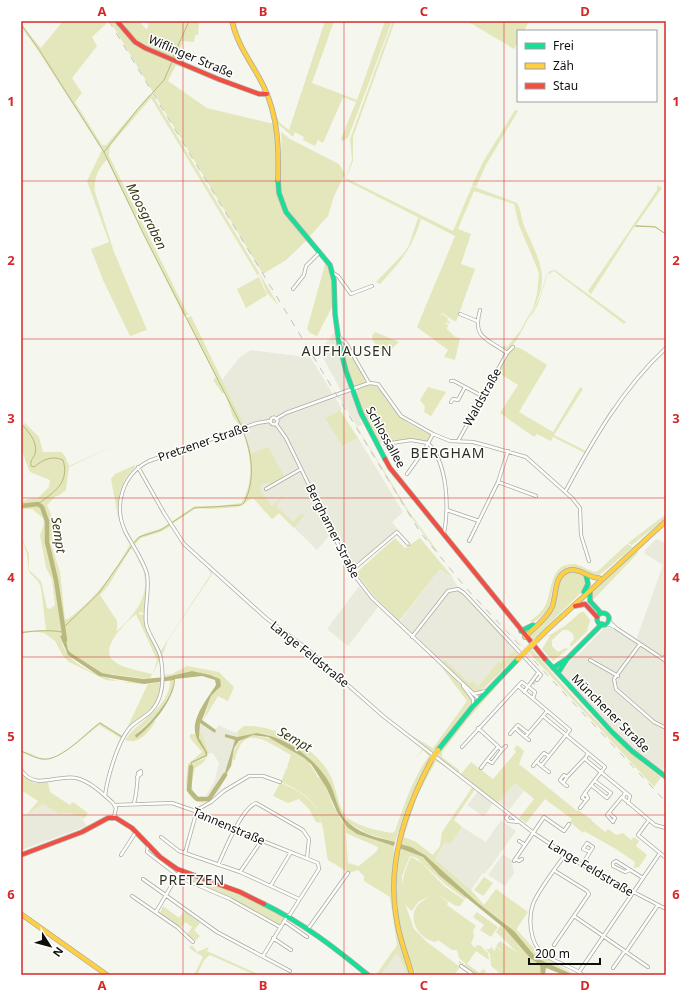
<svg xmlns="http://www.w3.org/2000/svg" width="687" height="996" viewBox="0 0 687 996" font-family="'Noto Sans',sans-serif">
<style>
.built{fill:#e9eadb}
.green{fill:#e4e6bb;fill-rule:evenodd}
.water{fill:#b9b97f}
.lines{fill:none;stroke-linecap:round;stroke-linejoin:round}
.stream{stroke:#b9b97f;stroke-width:1}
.river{stroke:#b9b97f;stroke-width:4.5}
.street-tunnel{stroke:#d2d3cc;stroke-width:2.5;stroke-dasharray:2.5 1;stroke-linecap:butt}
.street-casing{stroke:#ababa5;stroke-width:4}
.fast-casing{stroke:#ababa5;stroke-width:5.5}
.slow-casing{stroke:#ababa5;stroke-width:5.5}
.jam-casing{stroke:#ababa5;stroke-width:5.5}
.street{stroke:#fefefc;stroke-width:2.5}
.fast{stroke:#16e098;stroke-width:4}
.slow{stroke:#ffcf43;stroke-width:4}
.jam{stroke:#f24e42;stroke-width:4}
.rail{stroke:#c1c1bf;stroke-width:1;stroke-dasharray:7 7;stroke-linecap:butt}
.slow-bridge-casing{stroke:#d0d1cc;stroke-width:6;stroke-linecap:butt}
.slow-bridge{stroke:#ffcf43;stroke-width:4.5}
.grid{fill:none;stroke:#d62828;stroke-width:1;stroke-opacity:0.55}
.labels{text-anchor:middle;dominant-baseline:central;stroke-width:3;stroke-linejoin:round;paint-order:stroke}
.street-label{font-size:12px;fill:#0f0f0a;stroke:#fff}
.water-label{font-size:13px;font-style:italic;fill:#373713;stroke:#fff}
.quarter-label{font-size:14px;letter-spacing:1px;fill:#2f2f24;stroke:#fff}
.neatline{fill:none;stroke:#d62828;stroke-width:1.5}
.grid-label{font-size:13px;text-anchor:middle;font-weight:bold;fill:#d62828}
</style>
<rect width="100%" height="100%" fill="#f5f6ee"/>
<path class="built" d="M336 330 347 383 362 419 359 420 363 424 358 427 339 397 343 396 340 389 321 354 322 348Z
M251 350 306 357 309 355 342 409 325 418 342 446 358 438 403 512 392 522 399 531 353 572 330 535 317 550 279 513 272 519 248 492 252 457 243 431 224 392 222 380 240 357Z
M656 539 666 543V761L663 771 642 756 623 739 590 705 562 672 574 656 578 655 605 627 614 629 635 643 663 565 644 553 645 550Z
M440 569 453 579 458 587 519 654 485 688 474 692 400 621Z
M359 586 378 607 348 646 327 629Z
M200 723 215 732 218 725 236 733 238 731 232 765 219 791 208 802 203 803 204 799 215 780 219 763 213 753H209L202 734H199Z
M515 783 524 791 509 810 498 801Z
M479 790 494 802 484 817 467 805Z
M43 804 59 814 71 813 80 816 87 826 21 850V818Z
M501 820 516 831 491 866 485 873 482 874 471 890 435 859 445 842 450 844 462 827 486 842Z
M503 854 513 861 512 863 514 873 505 886 488 875Z
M396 954 400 958 407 975H381Z"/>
<path class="green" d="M63 21H104L106 24 92 37 97 46 72 78 82 93 75 102 102 145H106L149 95 152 94 279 306 267 293 259 273 258 276 151 98 111 145 109 151V156L187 313 190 314 184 316 107 160C98 167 93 182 95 192L114 252 147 330 130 336 103 280 91 249 109 242 87 181 102 150 37 49 21 27V24L41 48Z
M110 21H116L133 42 200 74 176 65 168 81 207 108 274 124 268 102 259 95 267 101 275 124 271 125 275 126 279 139 280 203 308 239 286 260 263 274Z
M119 21H139L147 30 149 21H199L198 35H195L194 42 183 41 177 59 152 50 153 46 150 49 136 42Z
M233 21H235L243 44 266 87 279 122 289 130 325 21H334L312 83 357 100 385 21H392L348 138 342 141 341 139 356 102 343 97 323 143 318 140 315 146 303 140 304 137 295 132 293 137 278 124 272 106 240 41Z
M393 21H395L353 137V161L346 178 453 231 472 186 517 203C521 209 521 217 523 223 541 266 553 277 527 321 521 332 516 343 507 352L502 348 504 345 507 347 520 331 533 308 537 294 539 273 519 225 514 204 474 191 458 229 471 234 461 264 475 269 456 322 442 313 438 319 442 314 448 318 447 320 450 322 449 324 446 322 445 323 448 325 447 329 455 337 460 338 455 360 444 357 448 350 417 327 455 236 345 180 352 160 350 139Z
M467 21H529L524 31H518V42L514 49Z
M515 110 518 111 486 165 476 187 472 185 483 162Z
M281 132 290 139 339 164 345 174 334 196 328 216 309 237C301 228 289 217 284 205 273 183 284 156 281 132Z
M657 185 662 188 636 225 656 226 666 235 655 227H634L591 294 588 291 657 190Z
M418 218 421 219C412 249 401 261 380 284L376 282 404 253 409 245Z
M326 261 332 276 333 305 317 336 310 333 307 329Z
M555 270 626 322 624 324 554 271 547 275C542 291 540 305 530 318L540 297 546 276 550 271Z
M259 277 267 295 246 308 237 289Z
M191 316 243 423 242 425H239L233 417 225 393H222L213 380 216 377 186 318Z
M375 332 399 342 384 356 380 352 381 350 373 341 372 336Z
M341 339 354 356 366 383 355 387 350 375Z
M515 347 520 348 547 365 519 412 553 432 580 387 583 389 554 435 586 451 611 409 609 406 612 409 587 454 553 437 551 441 537 434 534 437 500 413 518 385 497 372 506 355Z
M369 384C383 384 392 411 403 419 411 426 422 430 431 435L428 442 407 439 379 443C373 432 354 400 357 389Z
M428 387 446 392 431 416 424 412 425 406 420 400Z
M339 397 408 510 438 552 437 553 407 511Z
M340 410 358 438 342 446 325 418Z
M25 423 39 437 43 452H61L65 456 69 466 122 442 69 467 66 490 58 496H56L47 505 53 519 52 547 60 572 65 619H68C94 600 115 573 130 544L146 576 147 586 144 613 139 612V614L144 615 149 635 160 658 153 674 157 660 136 614C125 623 97 650 115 662 125 669 141 671 152 674L150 679 102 673 71 653 68 650 65 635 60 636C62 642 63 649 67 653 83 676 134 689 161 682 162 707 141 714 126 730L148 684 106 680 69 662 63 656 55 641 44 633 33 631 21 634V631L46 630 41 588 38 581 29 572 27 554 21 537 29 554V570L41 581 47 608 50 609 55 605 52 579 46 568 40 535 44 524 43 518 32 509H21V502L28 499 38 498 49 487 50 480 30 472 29 470 21 448V426ZM131 548C156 581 146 605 117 631V621L100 595 108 586Z
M243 430 252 453 268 447 284 476 271 484 265 483 260 486 261 492 272 506 285 493 276 506 293 522 302 513 304 515 294 528 279 513 272 519 253 498 238 507 212 509 196 508 172 524 171 522 195 506H218L241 503C256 480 250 454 243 430Z
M135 465V467C117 484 115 508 123 530L118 517 111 479 115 474Z
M138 470 179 539 209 568 212 573 211 576 168 640 162 656 161 651 167 641 211 574 208 568 179 539 171 526 160 532 141 538 134 545 133 542C142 530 158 533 169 523Z
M666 514V518L632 545 628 543Z
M395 538 405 548 420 538 454 579 440 569 399 621 374 596 356 573Z
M627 544 633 547 601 574 595 576 579 569 558 575C546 595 558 609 533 622L530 621C536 617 542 612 545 606 553 591 549 563 574 564 581 565 588 570 594 572L598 571Z
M636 549 638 553 591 602 592 592Z
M572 571C586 575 589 578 583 591L532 640 528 634 545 619 562 577Z
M482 602 525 649 529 646C569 693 611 741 661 777L654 787Z
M581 612H584L590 620 587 631 571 647 570 644 574 639 573 634 568 630H563L552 640V646L558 652 566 648 568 649 553 661 542 649 550 636 549 635 542 640 566 625Z
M514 651 518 655 479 692 472 691 443 662 445 660 467 681 470 683 473 682 478 687 498 662 500 663 504 659 505 660Z
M518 662 468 719 442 752V757L459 770V772L437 756 439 753 466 717Z
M440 665C449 673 469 691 472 702L433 753 419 743V739L416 740 407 733 433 748 467 701Z
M187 666 219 672 234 687 228 701 218 696 203 721 211 696 218 690 216 677 192 671 164 677V675L172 674Z
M170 680H174L173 687 160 712 134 736 156 720C150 731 140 745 125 740 137 721 171 707 170 680Z
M100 722 123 736 122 739 99 725 75 745 51 759 42 760 21 752C27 749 38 760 46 759 68 756 84 733 100 722Z
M244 726C276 724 317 748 331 777 337 790 338 810 349 819 362 828 377 830 392 833L395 831C404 806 413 777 429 756L423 750 415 759 422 750 424 749 432 755 411 796 395 842 366 833 349 823 339 809 330 785 308 756 267 734 257 733 237 737 238 731Z
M190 734H195L206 754 205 757 191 762V772L192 763 206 758 207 752 200 742 199 734H202L209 753 204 762 195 768C192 781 187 797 205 798L203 803C182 799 186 781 188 764L202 752 190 738Z
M253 735 272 739 308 761 318 777 323 780 333 806 343 823 357 834 394 846 393 896 411 975H407L400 958 396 954 381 975H376L397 945 390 897 364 881V876L358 870 349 873 328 860C321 817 324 800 281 782L286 769 288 768 287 767 291 755C270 744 243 720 235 760L232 759C235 746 239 738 253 735ZM346 833 378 847 377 851 359 866 348 863Z
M517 745 524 751 519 764 577 811 578 810 592 820V821L605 832 608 829 616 835 623 833 631 840 634 837 639 841 636 846 647 855 639 867 634 868 635 862 616 849 584 831 583 833 570 822 572 819 545 799 526 823 519 818 534 799 515 783 498 802 506 810 461 774 471 762 493 779 516 752 514 749Z
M436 758 455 773 436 761 417 796 404 837 416 842 433 855 440 846 442 832 473 786 476 788 454 820 462 827 450 844 445 842 435 859 471 890 484 905 496 889 528 912 517 928V930L541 956 576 975 545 962 535 956 514 931 478 903 425 855 417 850 400 844C407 812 419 785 436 758Z
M21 772 34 783 48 782 50 792 70 805 73 802 88 813 84 819 80 816H75L71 813 59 814 43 804 21 818V816L28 813 38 801 21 790Z
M277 782C296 788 319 801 321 823L316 822 309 809 299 799 288 803 273 796 280 783Z
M399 848 423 857 440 876 466 897 465 899 445 884 417 858 410 856 402 876V895L414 929 427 942 460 967 454 975H416C397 935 393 892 399 848Z
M411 857 422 863 444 886 464 900 460 906H456L437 894 448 902 447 905 476 926 473 930 474 936 471 944 475 948 477 945 481 946 488 953 489 960 476 951 467 964 480 973 483 969 486 971 483 975H476L458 962 460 961 465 965 466 964 459 958 457 950H452L438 940 436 942C420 940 407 921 417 906L420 907 417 905 430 896 418 902 412 911C395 899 403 873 411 857Z
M182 873 240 893 283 915 284 919 280 925H278L253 911 181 877Z
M484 877 493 883 483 896 474 890Z
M163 906 179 918 184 911 200 923 194 930 200 936 195 941 187 934 192 927 185 922 181 929 160 913Z
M477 912 498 927 491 937 480 930 484 925 473 917Z
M501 925C515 938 524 957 541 965V975H502L491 966 490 954 486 949H490L491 946 494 951 496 947 506 954 496 946 500 941 518 953 496 932Z
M192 945 197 952 209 947 205 954 207 951 260 975H255L210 955 204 960 197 975H194L203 957 189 948Z"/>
<path class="water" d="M65 634 68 650 71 653 102 673 113 675 144 679 166 677 192 671 210 675 220 679 221 686 211 696 202 720 216 730 215 733 200 723 199 738 207 752V756L192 763 190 772 191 762 206 755C204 748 198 743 196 736 190 719 208 698 216 685L215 680 202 676 175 679C175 699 151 727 136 738L135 735C150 725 173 698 174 680L144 684 99 676 68 655 60 636Z
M257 733C287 737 317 759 331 786 337 800 338 814 350 824 363 835 380 838 395 842L394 846 357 834 347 827 337 812 326 787 311 764 304 758 268 737 253 735 239 741 234 748 231 766 223 779 235 740 225 737V734L237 737Z
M400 844 411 847 425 855 478 903 514 931 535 956 545 962 574 975H564L546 968 545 975H541L540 965 530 958 504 928 440 876 423 857 399 848Z"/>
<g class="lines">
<path class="stream" d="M21 24 40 51 104 152 144 235 241 425
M173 57 189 21
M104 152 137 110 164 80 172 62
M636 226 655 227 666 234
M23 426C30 433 38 443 35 454 33 459 30 460 31 466L34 467C43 460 51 455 63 460 70 483 54 492 38 504
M135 542 139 537 161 530 194 508 241 505 244 503C256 479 252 454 243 431
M64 627 99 593 131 547
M21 633C29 631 58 629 64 633
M21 751C28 754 37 759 44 759 61 761 88 731 100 723L122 737"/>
<path class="river" d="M21 506 38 504 42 507 47 521V542L56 580 65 640
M191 767 189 790 197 799H209L225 775"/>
<path class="street-tunnel" d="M533 684 537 680"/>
<defs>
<path id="street" d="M333 273 338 276 351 294 372 286
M293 289 304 275 306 266 320 252
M460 314 477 321
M338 336 346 343 369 383
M507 353 513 347
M451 381H454L482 396
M451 402 453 399 458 400 465 387
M270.5 421a3.5 3.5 0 1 1 7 0a3.5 3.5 0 1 1-7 0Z
M276 419 286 413 369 383 378 384 401 416 433 434 450 441 473 442 488 446 526 457 572 498 580 508 581 535 589 561
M276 424 286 438 351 571 372 598 479 699
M458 441 507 353C487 338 472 339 480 310
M385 444 411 440 428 443C448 464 449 507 444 534
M138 467 164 513 184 544 266 618 306 648 383 716 535 834 582 865 666 909
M407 474 425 449 433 434
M498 482 536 496
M266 489 301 469
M565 492C593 440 622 389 666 348
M447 510 479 521
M469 541 498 482 508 451
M351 571 397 532 408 544
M609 621 616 628 666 661
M607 624 615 627
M412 637 448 591 458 589 464 593 541 675 537 680
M640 644 614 679 616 689 654 722 666 728
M663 659 666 655
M590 660 618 676
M463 686 473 699V704
M518 686 522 682 527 686
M530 688 535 692 533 699
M524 692 538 673
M473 694 486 691
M547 711 543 716 605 767 585 793 588 798 580 808
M478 728 502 750 492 763 487 760 498 747
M515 728 518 725 528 733
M510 734 515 728 525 737
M529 740 525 737 543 716
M462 747 518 686 570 730 542 765 539 764 537 761 533 766
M502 750 506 746
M588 753 585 759 630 796 628 803
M537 761 544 753 549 756
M540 765 549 772
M481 768 487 760
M21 770C35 791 57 774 76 778 90 781 103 794 113 803L116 808 114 817
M567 777 563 783 560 780 564 775 567 777 585 758
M563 783 567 786
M591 785 607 798 611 793 595 781
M625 792 623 798 655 825 666 828
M585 793 582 798 586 800
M105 796C107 779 117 744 128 730 133 723 142 719 149 713 164 700 164 678 161 659 159 646 148 636 146 623 144 607 150 591 147 574 143 559 132 545 125 531 113 504 123 474 149 461L257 423 270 421
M134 803C137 793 137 784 138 773L141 771V774L137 777
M115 805 172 803 195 811 196 814 205 818 318 863 319 869 289 916
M195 811 211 802 224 791 249 776H263L280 782
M609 813 615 818 613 822 607 815 622 797
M509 814 506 818 509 821 519 822
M649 820 638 835 666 858
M161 837 179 851 240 872 299 899
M519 841 525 845
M148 845 147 852 181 878 230 899 280 927
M185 853 196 814
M121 855 136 832
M565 855C557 866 538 891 533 904 528 918 530 943 542 953 554 963 571 965 583 975
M516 859 519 861 522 859
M514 861 544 817 564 831 569 824
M218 865C225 850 241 809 256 803L303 830 309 839 307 858
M582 865 590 852 583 849 587 843 593 847 590 852
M630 870 625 872 613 866V863L616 861 643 878
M240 872 262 840
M143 879 217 932 290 971
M271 885 291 852
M132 896 177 927 193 942
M156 912 180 871
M574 916 648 967
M284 921 307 937
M308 929 348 873
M273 938 291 950
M554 945 589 894 587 891 555 871
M626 952 658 905
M263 956 288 915
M461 966 474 975
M613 968 625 951
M579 972 660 853"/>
<path id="fast" d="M278 180 279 193 286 212 330 265 334 280 335 314 339 343 346 371 361 413 385 459
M584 592 588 584 586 575
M590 592V601L601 613
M597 619a6 6 0 1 1 12 0a6 6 0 1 1-12 0Z
M521 631 533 625
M545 659 612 732 632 751 666 777
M553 668 565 660
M558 673 567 659 602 624
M438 750 473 706 518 659
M264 904C303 923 335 948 368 975"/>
<path id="slow" d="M232 21C237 46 253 64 264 87 278 117 279 147 278 180
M546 631 666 521
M525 637C534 627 547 619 552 607 557 595 553 574 570 570 580 568 588 578 599 578
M537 640 547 630
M21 914 107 975
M412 975C407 958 400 940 397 922 386 864 405 810 432 759"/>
<path id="jam" d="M117 21 135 42 145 48 218 79 259 94H267
M385 459 390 468 545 659
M575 606 585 604 597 617
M21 855 82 832 108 818H116L132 828 160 857 177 869 240 892 264 904"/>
</defs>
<use href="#street" class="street-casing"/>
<use href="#fast" class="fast-casing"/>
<use href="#slow" class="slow-casing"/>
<use href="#jam" class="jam-casing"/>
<use href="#street" class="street"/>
<use href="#fast" class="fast"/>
<use href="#slow" class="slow"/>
<use href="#jam" class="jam"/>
<path class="rail" d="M109 21 420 532 466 588 666 802"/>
<defs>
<path id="slow-bridge" d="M518 659 537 640
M432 759 438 750"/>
</defs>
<use href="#slow-bridge" class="slow-bridge-casing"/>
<use href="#slow-bridge" class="slow-bridge"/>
</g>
<path class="grid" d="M183 21V975M344 21V975M504 21V975M21 181H666M21 339H666M21 498H666M21 657H666M21 815H666"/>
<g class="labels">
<g class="street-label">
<text transform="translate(191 56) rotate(23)">Wiflinger Straße</text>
<text transform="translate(482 397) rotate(-61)">Waldstraße</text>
<text transform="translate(386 437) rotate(61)">Schlossallee</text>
<text transform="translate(203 442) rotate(-19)">Pretzener Straße</text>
<text transform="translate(333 531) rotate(63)">Berghamer Straße</text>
<text transform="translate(310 654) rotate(39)">Lange Feldstraße</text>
<text transform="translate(611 713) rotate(45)">Münchener Straße</text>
<text transform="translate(229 826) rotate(23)">Tannenstraße</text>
<text transform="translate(591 868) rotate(31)">Lange Feldstraße</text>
</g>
<g class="water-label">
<text transform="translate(147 216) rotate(63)">Moosgraben</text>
<text transform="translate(59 535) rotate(81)">Sempt</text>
<text transform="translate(295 739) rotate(30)">Sempt</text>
</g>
<g class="quarter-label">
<text x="347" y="350">AUFHAUSEN</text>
<text x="448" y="452">BERGHAM</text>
<text x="192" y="879">PRETZEN</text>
</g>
</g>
<rect width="687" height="996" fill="none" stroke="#ffffff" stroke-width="44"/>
<rect x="517" y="30" width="140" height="72" fill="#ffffff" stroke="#9f9f9d"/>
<rect x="525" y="43" width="20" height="6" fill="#16e098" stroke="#9f9f9d"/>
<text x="553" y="50" font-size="12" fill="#0f0f0a">Frei</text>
<rect x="525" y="63" width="20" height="6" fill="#ffcf43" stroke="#9f9f9d"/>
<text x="553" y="70" font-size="12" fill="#0f0f0a">Zäh</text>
<rect x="525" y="83" width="20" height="6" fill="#f24e42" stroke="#9f9f9d"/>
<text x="553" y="90" font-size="12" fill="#0f0f0a">Stau</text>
<g transform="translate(50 946) rotate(126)" stroke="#ffffff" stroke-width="3" paint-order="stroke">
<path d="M0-3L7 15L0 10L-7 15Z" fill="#0f0f0a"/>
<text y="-6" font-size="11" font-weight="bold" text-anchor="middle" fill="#0f0f0a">N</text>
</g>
<path d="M529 958v6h71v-6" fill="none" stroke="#0f0f0a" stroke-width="2"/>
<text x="535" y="958" font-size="12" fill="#0f0f0a" stroke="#ffffff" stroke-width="3" paint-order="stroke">200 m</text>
<rect x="22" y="22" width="643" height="952" class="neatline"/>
<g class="grid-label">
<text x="102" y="16">A</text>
<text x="263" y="16">B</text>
<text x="424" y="16">C</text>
<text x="585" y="16">D</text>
<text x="11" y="106">1</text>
<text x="676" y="106">1</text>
<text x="11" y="265">2</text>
<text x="676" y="265">2</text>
<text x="11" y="423">3</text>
<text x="676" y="423">3</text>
<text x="11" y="582">4</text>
<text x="676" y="582">4</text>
<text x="11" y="741">5</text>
<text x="676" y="741">5</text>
<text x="11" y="899">6</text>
<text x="676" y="899">6</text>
<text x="102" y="990">A</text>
<text x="263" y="990">B</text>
<text x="424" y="990">C</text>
<text x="585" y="990">D</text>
</g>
</svg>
